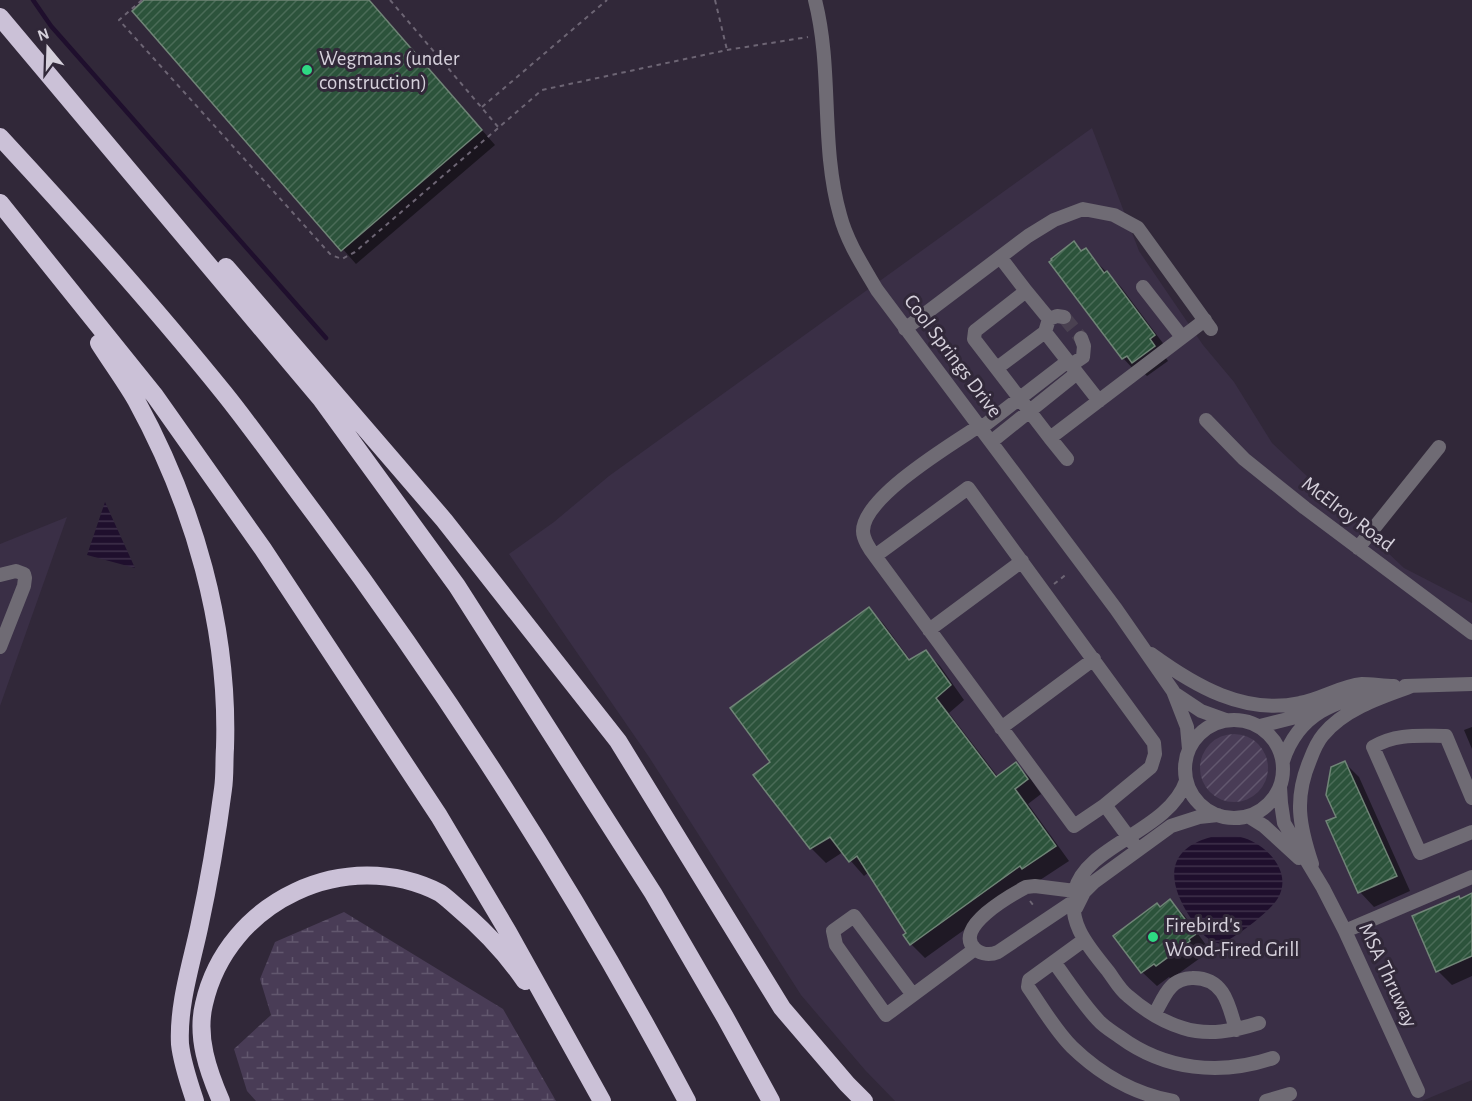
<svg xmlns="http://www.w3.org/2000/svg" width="1472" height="1101" viewBox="0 0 1472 1101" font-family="'Alegreya Sans',sans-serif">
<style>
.built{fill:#3a2f46}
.wetland{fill:url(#wetland-marsh)}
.garden{fill:url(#garden-furrows)}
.water{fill:url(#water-rules)}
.shadow{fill:#0007}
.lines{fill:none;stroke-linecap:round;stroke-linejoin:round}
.stream{stroke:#1f0f2d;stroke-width:4.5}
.building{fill:url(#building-hatch);stroke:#708577;stroke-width:1.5}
.minor-tunnel{stroke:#4a4151;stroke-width:14;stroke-dasharray:14 7;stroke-linecap:butt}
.path{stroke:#6d6574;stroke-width:2;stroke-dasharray:4.5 4.5;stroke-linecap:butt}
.minor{stroke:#6f6b74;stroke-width:14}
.highway{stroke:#cbc1d7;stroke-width:18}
.poi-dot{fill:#2ed883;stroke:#312839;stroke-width:2}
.labels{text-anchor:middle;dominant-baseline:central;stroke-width:6;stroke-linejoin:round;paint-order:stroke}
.poi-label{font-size:21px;fill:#d5d0db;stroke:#312839;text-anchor:start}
.street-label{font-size:21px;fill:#d5d0db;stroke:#312839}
</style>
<defs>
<pattern id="wetland-marsh" width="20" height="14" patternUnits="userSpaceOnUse" patternTransform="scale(1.5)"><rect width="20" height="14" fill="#493c56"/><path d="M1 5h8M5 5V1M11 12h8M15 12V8" fill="none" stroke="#62576e"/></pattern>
<pattern id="garden-furrows" width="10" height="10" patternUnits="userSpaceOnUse" patternTransform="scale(1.5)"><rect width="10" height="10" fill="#493c56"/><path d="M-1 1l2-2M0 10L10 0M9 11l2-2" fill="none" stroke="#62576e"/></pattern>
<pattern id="water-rules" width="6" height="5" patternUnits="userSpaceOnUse" patternTransform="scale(1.5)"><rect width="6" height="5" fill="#1f0f2d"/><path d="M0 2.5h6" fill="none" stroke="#3f314b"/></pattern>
<pattern id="building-hatch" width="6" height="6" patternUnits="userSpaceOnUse" patternTransform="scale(1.5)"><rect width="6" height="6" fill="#2c533b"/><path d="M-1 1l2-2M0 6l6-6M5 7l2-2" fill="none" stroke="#4a6b57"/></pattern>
</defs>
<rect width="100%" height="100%" fill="#312839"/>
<path class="built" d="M1092 128 1139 251 1203 345 1234 382 1272 443 1404 568 1472 603V1080L1422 1101H895L865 1070 801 995 649 757 509 554 554 522 609 476Z
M67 517 0 706V544Z"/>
<path class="wetland" d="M344 912 503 1009 556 1101H256L247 1091 234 1049 271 1015 260 979 275 942Z"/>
<path class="garden" d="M1200 768a34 34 0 1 1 68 0a34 34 0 1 1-68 0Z"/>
<path class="water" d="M105 502 135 568 87 555Z
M1211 837C1222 837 1234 835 1244 838 1267 845 1293 872 1278 898 1270 912 1236 937 1221 944 1206 941 1198 930 1190 917 1168 883 1164 850 1211 837Z"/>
<path class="shadow" d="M147 0H369L495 145 356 264 134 11Z
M1074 243 1083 252 1085 250 1121 287 1168 350 1163 354 1168 361 1147 376 1141 370 1137 373 1123 358 1051 262Z
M869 609 883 623 911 661 926 652 940 666 964 700 949 713 998 777 1016 764 1030 778 1041 794 1028 804 1069 861 1037 882 1035 879 925 958 911 944 908 933 869 872 864 876 843 852 826 863 811 848 755 775 772 762Z
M1472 727V749L1464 730Z
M1345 763 1359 777 1410 891 1374 907 1360 892 1328 822 1338 818Z
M1472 896V976L1452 985 1438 971 1459 897 1461 900Z
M1170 901 1184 915 1209 949 1202 954 1203 956 1171 979 1169 977 1157 986 1142 972 1116 936Z"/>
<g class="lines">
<path class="stream" d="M33 0 51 26 326 338"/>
</g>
<path class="building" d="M144 0H369L482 130 341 251 132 11Z
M1074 241 1081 251 1086 248 1104 273 1107 271 1155 335 1150 339 1155 346 1132 363 1127 356 1122 359 1049 262 1052 260 1051 259Z
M869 607 909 660 926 650 951 685 936 698 996 777 1016 762 1028 779 1015 789 1056 846 1022 869 1020 866 910 945 903 935 906 933 857 856 849 862 830 837 810 849 753 775 770 762 730 708Z
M1345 761 1397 876 1358 893 1326 821 1336 817 1326 795 1331 767Z
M1472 893V956L1436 972 1412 916 1459 896 1460 899Z
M1170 899 1196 934 1189 939 1190 941 1156 966 1154 964 1141 973 1113 936 1157 903 1160 907Z"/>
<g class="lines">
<path class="minor-tunnel" d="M1064 317 1081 338"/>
<path class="path" d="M142 0 119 20 331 255 342 259 355 252 542 90 727 50 808 37
M390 0 499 128
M715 0 727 50
M482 107 607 0
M1054 584 1068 573
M1030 901 1034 906"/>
<path class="minor" d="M815 0C833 70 820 145 840 215 847 242 863 266 877 290L1116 609 1173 691 1187 727 1189 749
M1000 257 1026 291 975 331 974 339 1050 438 1205 320
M1143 287 1182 337
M1026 291 1049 319 1045 332 1099 401
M1049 319 1057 316 1064 317
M905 329 1028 236 1054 220 1083 209 1114 215 1138 228 1211 329
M1071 365 1083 357 1084 346 1081 338
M997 368 1045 332
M1206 420 1244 459 1305 508 1472 633
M979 426C952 444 863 497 863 531 863 539 870 550 875 556L1074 826 1105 805
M981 428 1068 361
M1050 438 1067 459
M991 442 1077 373
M1358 548 1439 447
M875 556 968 488 1154 743 1155 754 1151 767 1105 805 1138 850
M0 575 16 571 24 574 25 578 24 586 0 647
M929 630 1022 561
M1151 654C1195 686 1244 715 1300 703 1321 699 1341 686 1362 684 1372 684 1384 686 1394 686
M1405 686 1472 684
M1174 693 1201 711 1226 720
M1185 769a49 49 0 1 1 98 0a49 49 0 1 1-98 0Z
M1260 726 1292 718 1328 702
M1001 728 1094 659
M1283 761C1299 712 1335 702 1381 690
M1186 781C1169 831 1086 845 1075 890 1067 924 1089 947 1108 971 1114 979 1120 990 1128 996 1144 1010 1163 1022 1183 1028 1208 1036 1234 1031 1259 1023
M1280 787 1281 803 1284 823 1323 888 1345 931 1418 1091
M1472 798 1446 736C1420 736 1396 733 1373 747L1420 853 1472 832
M1248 816 1264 826 1299 858
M1312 864C1299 825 1294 798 1310 760 1313 752 1317 742 1323 735 1344 709 1381 697 1412 686
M1074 901 998 952C991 955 982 955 975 949 952 928 1011 895 1026 887L1035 886 1075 891
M1076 908 1084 892 1094 882 1171 826 1199 817 1218 815
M1345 931 1472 877
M1084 940 1029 980 1028 987C1042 1007 1055 1030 1072 1047 1101 1075 1134 1094 1173 1101
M1054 962C1068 981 1082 1003 1098 1020 1104 1027 1113 1032 1120 1037 1165 1070 1220 1076 1273 1058
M913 995 854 916 833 931 836 945 886 1015 975 949
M1154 1015C1159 1007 1164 994 1171 987 1176 981 1185 978 1192 978 1224 977 1229 1005 1236 1030
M1266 1101 1290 1094"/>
<path class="highway" d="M0 17 321 399 457 586 653 893 725 1017 771 1101
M0 137C77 220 153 305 224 393 256 433 286 476 317 517 455 703 579 897 687 1101
M0 203 155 396 263 549 439 816 508 932 602 1101
M226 267 444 520 618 741 782 1008 847 1084 864 1101
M99 343C111 362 125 381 136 400 194 506 229 627 225 748 224 762 225 776 223 789 217 835 209 882 199 928 191 965 178 1005 180 1044 182 1063 189 1083 195 1101
M221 1101C208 1071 196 1037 204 1004 227 901 346 845 440 893 446 897 452 903 458 908 483 929 506 953 525 981"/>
</g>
<g class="poi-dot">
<circle cx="307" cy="70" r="6"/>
<circle cx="1153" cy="937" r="6"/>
</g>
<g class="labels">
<g class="poi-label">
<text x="319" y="58">Wegmans (under<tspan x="319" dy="24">construction)</tspan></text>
<text x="1165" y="925">Firebird's<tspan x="1165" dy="24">Wood-Fired Grill</tspan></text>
</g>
<g class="street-label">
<text transform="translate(953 356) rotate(53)">Cool Springs Drive</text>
<text transform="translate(1348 514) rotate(37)">McElroy Road</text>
<text transform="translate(1388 975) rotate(65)">MSA Thruway</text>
</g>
</g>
<g transform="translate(48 48) rotate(341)" stroke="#312839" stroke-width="4.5" paint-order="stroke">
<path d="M0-4.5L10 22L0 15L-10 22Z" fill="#d5d0db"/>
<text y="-9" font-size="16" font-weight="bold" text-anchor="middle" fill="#d5d0db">N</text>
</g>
</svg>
